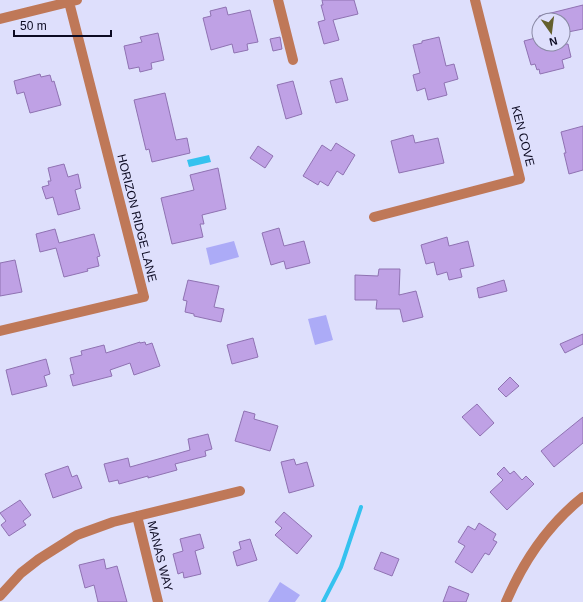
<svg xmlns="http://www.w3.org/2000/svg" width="583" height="602" viewBox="0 0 583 602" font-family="Helvetica,sans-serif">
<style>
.green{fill:#acabf7}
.water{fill:#35c2ef}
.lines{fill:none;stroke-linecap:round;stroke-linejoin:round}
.stream{stroke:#35c2ef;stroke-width:4}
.building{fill:#bfa1e5;stroke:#8f72b2}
.minor{stroke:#bf7858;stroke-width:10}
.labels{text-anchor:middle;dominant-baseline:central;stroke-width:4;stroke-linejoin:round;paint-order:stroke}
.street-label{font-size:12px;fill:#0c0a22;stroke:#dedffc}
</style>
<rect width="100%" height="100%" fill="#dedffc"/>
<path class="green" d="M234 241 239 257 210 265 206 248Z
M326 315 333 340 315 345 308 319Z
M280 582 300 595 295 602H268Z"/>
<path class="water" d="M209 155 211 162 189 167 187 160Z"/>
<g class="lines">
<path class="stream" d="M323 602 341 567 361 507"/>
</g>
<path class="building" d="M322 0H354L358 14 333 20 339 40 324 44 318 22 325 20 321 5H323Z
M583 5V29L563 33V20H539V16Z
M226 7 228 15 250 10 258 42 247 44 248 50 234 53 232 44 211 50 203 18 211 16 210 11Z
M158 33 164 60 151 63 152 69 140 72 139 67 129 69 124 46 142 42 140 37Z
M280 37 282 49 273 51 270 39Z
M439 37 446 66 454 64 458 79 444 83 447 95 428 100 425 88 417 91 413 75 420 73 413 45 422 43V41Z
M539 37V44H568L571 57 562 60 564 68 540 74 539 69 537 70 535 64 531 65 524 41Z
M40 74 41 77 50 75 52 82 54 81 61 105 30 113 24 92 17 94 14 81Z
M342 78 348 100 336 103 330 81Z
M293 81 302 114 286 119 277 85Z
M165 93 176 140 187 138 190 153 152 162 149 149 146 150 134 100Z
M583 126V170L569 174 564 153H566L561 132Z
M413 135 415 143 438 138 444 163 399 173 391 141Z
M336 143 355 155 343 175 337 171 328 186 320 181 318 185 303 176 322 145 331 151Z
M258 146 273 156 265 168 250 158Z
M64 164 68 177 78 174 81 188 75 190 80 209 58 215 53 197 46 199 42 187 49 185 48 181H51L48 168Z
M218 168 226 209 202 215 204 224H200L203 237 172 244 161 198 194 190 190 175Z
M279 228 284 246 304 241 310 263 286 269 284 261 271 265 262 233Z
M55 229 59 243 94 234 100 256 97 257 99 266 87 269 88 271 64 277 56 248 40 252 36 234Z
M447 237 449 246 468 241 474 266 460 269 462 277 449 280 447 272 437 275 434 262 426 264 421 245Z
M15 260 22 292 0 296V263Z
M379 269H400L399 295 416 291 423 317 403 322 400 309H376L377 300H355V275L378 276Z
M188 280 219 286 214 307 224 309 221 322 194 316V314L185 312 187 301 183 300Z
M504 280 507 291 479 298 477 288Z
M583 334V344L565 353 560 344Z
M253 338 258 357 232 364 227 345Z
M140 342V343L145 342 146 345 152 343 160 366 134 375 130 363 110 370 112 376 73 386 70 375 74 374 70 358 82 355 81 351 104 345 106 353Z
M46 359 50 374 44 376 47 386 12 395 6 370Z
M510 377 519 386 506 397 498 389Z
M477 404 494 423 480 436 462 417Z
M244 411 255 414 254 419 278 426 270 451 235 441Z
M583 417V443L554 467 541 451Z
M208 434 212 449 205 451 206 456 175 464 177 470 148 478V476L119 484 118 480 109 482 104 464 128 458 130 467 190 450 188 439Z
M294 459 296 465 307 462 314 486 289 493 281 462Z
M68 466 72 477 77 475 82 488 53 498 45 474Z
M504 467 510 474 514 471 522 480 526 476 534 484 507 510 490 492 503 480 497 474Z
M20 500 31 515 23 521 26 525 9 536 1 525 6 521 0 513Z
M284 512 312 536 297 554 275 535 282 528 275 522Z
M479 523 496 534 493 540 497 542 489 555 485 553 472 573 455 562 465 546 458 542 468 526 475 530Z
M200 534 204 548 195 551 201 574 184 578 183 572 178 574 173 554 183 551 180 539Z
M250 539 257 560 237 566 233 552 241 549 239 542Z
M381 552 399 559 392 576 374 569Z
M104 559 106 569 117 566 127 602H98L94 585 85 588 79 565Z
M449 586 469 594 466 602H443Z"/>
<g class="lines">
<path class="minor" d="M278 0 293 60
M0 19 77 0
M374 217 520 179 475 0
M0 331 144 297 69 2
M137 516 158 602
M0 596 21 573 39 559 77 535 113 522 240 491
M506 602C523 562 549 524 583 497"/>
</g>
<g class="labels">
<g class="street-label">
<text transform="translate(523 136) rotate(76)">KEN COVE</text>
<text transform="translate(137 218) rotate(76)">HORIZON RIDGE LANE</text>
<text transform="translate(160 556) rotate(76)">MANAS WAY</text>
</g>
</g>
<g transform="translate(551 32) rotate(166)"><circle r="19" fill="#dedffc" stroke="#8a8aa5"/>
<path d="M0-3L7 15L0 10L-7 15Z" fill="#645f2c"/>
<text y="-6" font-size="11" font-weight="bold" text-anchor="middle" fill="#0c0a22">N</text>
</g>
<path d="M14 30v6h97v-6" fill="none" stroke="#0c0a22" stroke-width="2"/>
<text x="20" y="30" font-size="12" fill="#0c0a22" stroke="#dedffc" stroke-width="3" paint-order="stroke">50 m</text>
</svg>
